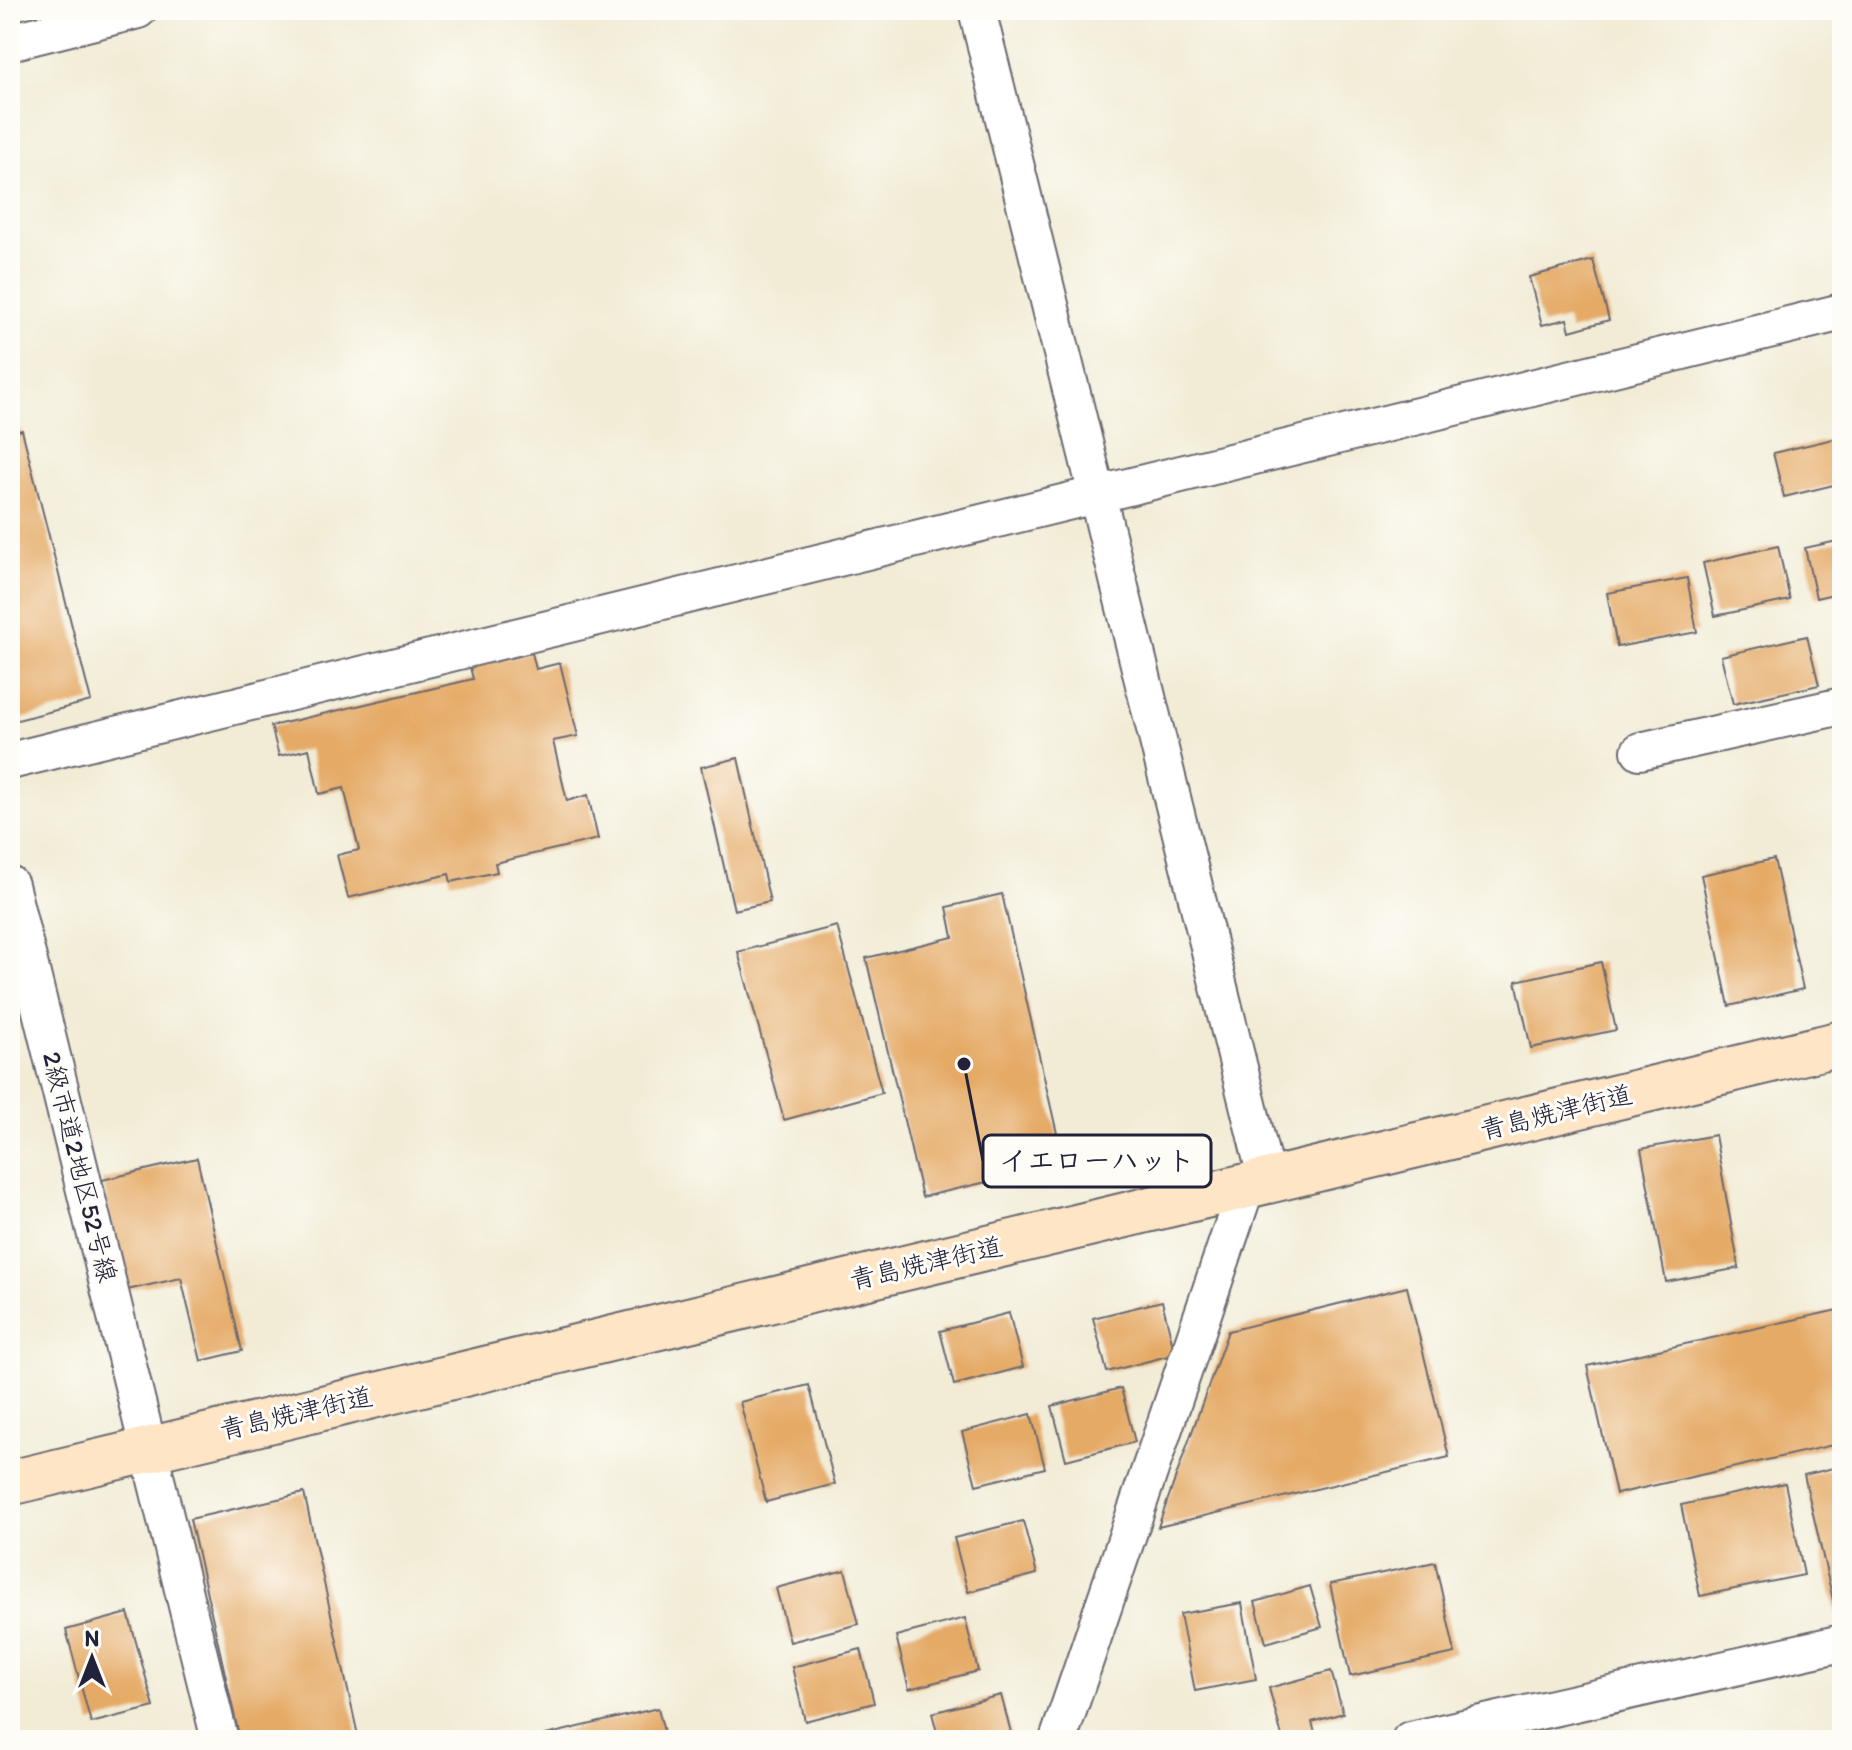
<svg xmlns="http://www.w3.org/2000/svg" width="1852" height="1750" viewBox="0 0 1852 1750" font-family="Itim,'Klee One',sans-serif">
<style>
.building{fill:#e5aa66}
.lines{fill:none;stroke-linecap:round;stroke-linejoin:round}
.street-casing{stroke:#6b6971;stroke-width:40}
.secondary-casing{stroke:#6b6971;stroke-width:48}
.street{stroke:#fff;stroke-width:36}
.secondary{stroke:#fde5c5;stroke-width:44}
.labels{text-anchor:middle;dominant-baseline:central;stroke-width:6;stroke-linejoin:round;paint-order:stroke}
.street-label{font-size:26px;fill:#22223b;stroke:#fdfcf7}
.leader{fill:none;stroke:#22223b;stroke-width:3}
.callout-dot{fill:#22223b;stroke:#fdfcf7;stroke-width:3}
.callout{fill:#fdfcf7;stroke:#22223b;stroke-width:3}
.callout-label{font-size:28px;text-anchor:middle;font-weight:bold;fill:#22223b}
</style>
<rect width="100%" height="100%" fill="#fdfcf7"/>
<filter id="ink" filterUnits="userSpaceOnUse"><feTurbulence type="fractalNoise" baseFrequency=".0125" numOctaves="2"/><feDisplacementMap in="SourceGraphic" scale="16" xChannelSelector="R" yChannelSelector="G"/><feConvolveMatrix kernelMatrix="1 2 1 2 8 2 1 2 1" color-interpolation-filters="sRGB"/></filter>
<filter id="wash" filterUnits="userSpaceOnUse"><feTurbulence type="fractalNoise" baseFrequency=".006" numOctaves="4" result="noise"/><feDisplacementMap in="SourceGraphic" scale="32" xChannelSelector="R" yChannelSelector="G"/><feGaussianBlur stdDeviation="1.8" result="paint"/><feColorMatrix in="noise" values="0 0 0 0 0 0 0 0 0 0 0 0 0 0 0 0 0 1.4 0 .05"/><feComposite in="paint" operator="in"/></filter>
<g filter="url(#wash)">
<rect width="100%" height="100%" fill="#f2ecd6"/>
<g id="blocks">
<path class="building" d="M1593 260 1609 320 1570 331 1567 319 1542 325 1529 277Z
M22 430 91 701 10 722V433Z
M1842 437V483L1784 497 1773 453Z
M1842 540V592L1816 598 1805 548Z
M1778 546 1790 600 1715 616 1703 563Z
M1687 578 1697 632 1617 647 1607 593Z
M1807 636 1819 685 1733 704 1721 656Z
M532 653 536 669 560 663 578 736 553 741 567 801 588 795 598 839 495 863 497 872 451 882 449 874 348 898 337 855 359 850 344 788 319 794 309 749 279 756 271 726 473 679 470 667Z
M738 758 770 902 734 910 701 767Z
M1774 859 1803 989 1729 1006 1701 875Z
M1002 894 1064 1164 922 1197 866 958 953 937 947 907Z
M837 926 882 1093 784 1120 738 952Z
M1601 962 1616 1030 1531 1048 1516 981Z
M1715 1135 1739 1268 1666 1282 1641 1149Z
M197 1158 242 1351 201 1361 181 1278 127 1290 102 1180Z
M1407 1287 1449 1457 1158 1527 1228 1331Z
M1162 1301 1175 1354 1107 1372 1093 1318Z
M1842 1309V1443L1616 1494 1587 1366Z
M1009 1313 1023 1367 954 1385 940 1331Z
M809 1385 835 1484 766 1502 740 1402Z
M1121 1388 1135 1442 1066 1460 1052 1406Z
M1031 1414 1045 1468 976 1485 962 1432Z
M1842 1466V1611L1836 1613 1804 1475Z
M1785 1483 1804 1575 1700 1596 1681 1505Z
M304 1493 359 1740H240L190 1519Z
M1023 1521 1037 1574 968 1592 954 1538Z
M1435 1562 1455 1653 1350 1676 1330 1584Z
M845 1570 859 1624 790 1642 776 1588Z
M1310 1586 1322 1627 1266 1643 1255 1602Z
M1242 1603 1256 1679 1195 1691 1180 1614Z
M128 1613 154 1707 91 1723 66 1630Z
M965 1618 978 1671 909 1689 896 1636Z
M861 1649 874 1703 805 1721 792 1667Z
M1331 1671 1343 1713 1312 1722 1317 1740H1283L1269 1688Z
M1001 1695 1013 1740H939L932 1713Z
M658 1708 666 1740H529V1739Z"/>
</g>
</g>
<g filter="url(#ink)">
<use href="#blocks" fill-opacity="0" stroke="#6b6971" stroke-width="2"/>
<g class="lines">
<defs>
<path id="street" d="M977 10 1267 1181
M10 42 138 10
M1640 751 1842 706
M10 761 1842 312
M10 885 220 1740
M1058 1740 1246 1187
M1410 1740 1842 1643"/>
<path id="secondary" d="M10 1483 1842 1043"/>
</defs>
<use href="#street" class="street-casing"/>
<use href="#secondary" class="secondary-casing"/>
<use href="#street" class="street"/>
<use href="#secondary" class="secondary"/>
</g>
</g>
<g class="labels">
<g class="street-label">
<text transform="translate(1556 1112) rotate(-14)">青島焼津街道</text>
<text transform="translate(80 1167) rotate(76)">2級市道2地区52号線</text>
<text transform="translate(926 1263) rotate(-13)">青島焼津街道</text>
<text transform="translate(296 1413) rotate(-13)">青島焼津街道</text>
</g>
</g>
<path class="leader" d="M964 1064L983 1161"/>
<circle class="callout-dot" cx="964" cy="1064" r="8"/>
<rect class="callout" x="983" y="1135" width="228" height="52" rx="8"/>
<g class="callout-label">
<text x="1097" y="1170">イエローハット</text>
</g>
<rect width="1852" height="1750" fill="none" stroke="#fdfcf7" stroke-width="40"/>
<g transform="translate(92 1658)" stroke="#fdfcf7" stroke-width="6" paint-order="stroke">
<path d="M0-6L14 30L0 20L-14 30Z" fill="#22223b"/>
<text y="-12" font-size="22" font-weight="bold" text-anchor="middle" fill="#22223b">N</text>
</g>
</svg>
